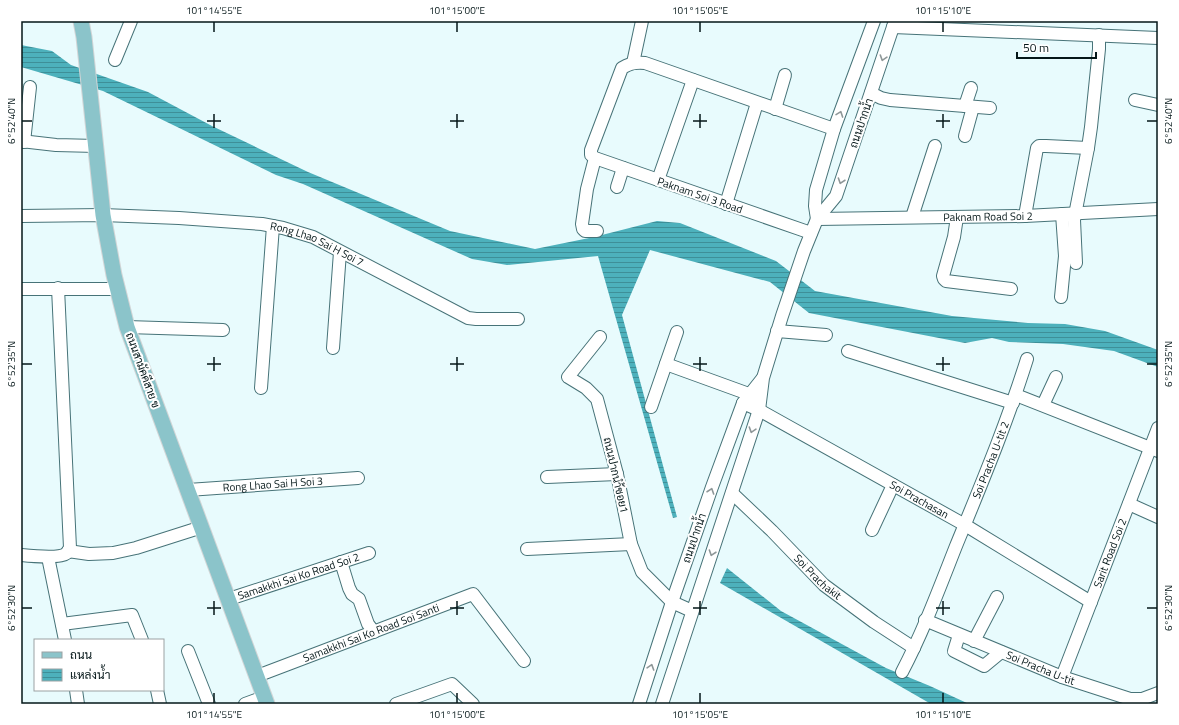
<svg xmlns="http://www.w3.org/2000/svg" width="1179" height="725" viewBox="0 0 1179 725" font-family="'Titillium Web',Sarabun,sans-serif">
<style>
.water{fill:url(#water-rules)}
.lines{fill:none;stroke-linecap:round;stroke-linejoin:round}
.minor-casing{stroke:#477378;stroke-width:14}
.major-casing{stroke:#d2d5d6;stroke-width:17}
.minor{stroke:#fff;stroke-width:12}
.major{stroke:#8bc4ca;stroke-width:15}
.oneway{stroke:#8e9798}
.ticks{fill:none;stroke:#051719;stroke-width:1.5}
.labels{text-anchor:middle;dominant-baseline:central;stroke-width:4;stroke-linejoin:round;paint-order:stroke}
.street-label{font-size:11px;fill:#051719;stroke:#fff}
.neatline{fill:none;stroke:#051719;stroke-width:1.5}
.ticks-label{font-size:10px;text-anchor:middle;fill:#051719}
</style>
<defs>
<pattern id="water-rules" width="6" height="5" patternUnits="userSpaceOnUse"><rect width="6" height="5" fill="#4db1bc"/><path d="M0 2.5h6" fill="none" stroke="#3e8f98"/></pattern>
</defs>
<rect width="100%" height="100%" fill="#e8fbfd"/>
<path class="water" d="M21 45 52 51 71 65 148 92 212 126 308 172 450 231 535 249 594 237 657 221 680 223 776 261 815 291 952 316 1028 323 1065 324 1105 331 1158 350V367L1114 351 1063 344 1009 342 992 338 965 343 809 313 770 282 650 250 622 315 677 517 673 518 598 256 507 265 472 259 303 184 276 175 103 91 21 67Z
M727 568 781 611 886 668 930 686 969 704H931L720 583Z"/>
<g class="lines">
<defs>
<g id="minor">
<path d="M893 27 1158 38"/>
<path d="M115 60 131 21"/>
<path d="M633 63 642 21"/>
<path d="M871 93 881 98 890 100 990 108"/>
<path d="M1135 100 1158 105"/>
<path d="M965 106 971 88"/>
<path d="M775 109 785 75"/>
<path d="M965 136 973 107"/>
<path d="M21 141 56 145 96 146"/>
<path d="M24 142 30 87"/>
<path d="M595 158 587 189 582 224 583 229 585 231H597"/>
<path d="M658 180 693 80"/>
<path d="M617 187 623 168"/>
<path d="M726 204 757 103"/>
<path id="s1" d="M21 216 103 215 179 218 262 224 283 228 313 237 468 318 476 319H518"/>
<path d="M1025 216 1037 148 1039 146H1046L1088 148"/>
<path d="M912 217 935 146"/>
<path d="M957 217 954 237 943 276 944 279 946 281 1011 289"/>
<path id="s2" d="M817 219 1025 216 1158 209"/>
<path d="M817 219 815 206 816 190 834 129 874 21"/>
<path d="M811 233 595 158 591 155V150L622 68C630 63 636 62 645 63L834 129"/>
<path d="M1076 263 1074 220 1088 148 1091 127 1099 49V35"/>
<path d="M21 289H117"/>
<path d="M1061 297 1065 256 1062 214"/>
<path d="M127 327 223 330"/>
<path d="M777 331 826 335"/>
<path d="M600 337 568 377 586 388 597 399 617 474 631 544 642 572 672 602 692 611"/>
<path d="M333 348 340 252"/>
<path d="M848 351 1013 403"/>
<path d="M666 364 757 397"/>
<path d="M261 388 273 226"/>
<path d="M1016 395 1158 451"/>
<path id="s3" d="M743 403 759 410 965 525 1091 602"/>
<path d="M1043 405 1056 377"/>
<path d="M651 407 677 332"/>
<path d="M547 477 617 474"/>
<path id="s4" d="M188 490 358 478"/>
<path id="s5" d="M732 493 772 531 824 585 874 622 914 648"/>
<path d="M1129 504 1158 517"/>
<path d="M872 530 893 485"/>
<path d="M527 549 631 544"/>
<path d="M68 551 89 554 113 553 136 548 202 527"/>
<path d="M21 555C31 556 60 559 67 553 68 552 69 549 70 548L58 288"/>
<path d="M48 557 65 640"/>
<path d="M341 562 349 588 352 594 359 599 368 624 374 632"/>
<path id="s6" d="M229 599 369 553"/>
<path id="s7" d="M925 620 1062 677 1130 699H1142L1158 693"/>
<path d="M62 624 132 615 142 640"/>
<path d="M959 635 954 651 984 666 1001 652"/>
<path d="M974 641 997 597"/>
<path d="M188 651 209 704"/>
<path id="s8" d="M902 672C923 632 939 589 956 546 981 485 1007 423 1027 359"/>
<path id="s9" d="M257 676 473 594 524 661"/>
<path id="s10" d="M1062 677 1158 428"/>
<path d="M76 690 78 704"/>
<path d="M157 690 160 704"/>
<path d="M245 704 264 697"/>
<path d="M396 704 452 684 473 704"/>
<path d="M639 704 672 602 712 487 743 403 762 379"/>
<path d="M662 704 759 410 763 378 782 316 804 251 817 219 836 196 895 21"/>
</g>
<path id="major" d="M81 21 84 37 103 215 114 275 127 327 267 704"/>
</defs>
<use href="#minor" class="minor-casing"/>
<use href="#major" class="major-casing"/>
<use href="#minor" class="minor"/>
<use href="#major" class="major"/>
</g>
<defs><path id="oneway-chevron" d="M-2-3.5L2.5 0L-2 3.5" fill="none" stroke-width="1.6" stroke-linecap="round" stroke-linejoin="round"/></defs>
<g class="oneway">
<use href="#oneway-chevron" transform="translate(883 58) rotate(108)"/>
<use href="#oneway-chevron" transform="translate(840 114) rotate(-70)"/>
<use href="#oneway-chevron" transform="translate(841 181) rotate(109)"/>
<use href="#oneway-chevron" transform="translate(752 430) rotate(108)"/>
<use href="#oneway-chevron" transform="translate(711 491) rotate(-71)"/>
<use href="#oneway-chevron" transform="translate(712 553) rotate(109)"/>
<use href="#oneway-chevron" transform="translate(651 667) rotate(-72)"/>
</g>
<path class="ticks" d="M214 22V32M457 22V32M700 22V32M943 22V32M214 114V128M457 114V128M700 114V128M943 114V128M22 121H32M207 121H221M450 121H464M693 121H707M936 121H950M1147 121H1157M214 357V371M457 357V371M700 357V371M943 357V371M22 364H32M207 364H221M450 364H464M693 364H707M936 364H950M1147 364H1157M214 601V615M457 601V615M700 601V615M943 601V615M22 608H32M207 608H221M450 608H464M693 608H707M936 608H950M1147 608H1157M214 693V703M457 693V703M700 693V703M943 693V703"/>
<g class="labels">
<g class="street-label">
<text transform="translate(861 123) rotate(-71)">ถนนปากน้ำ</text>
<text transform="translate(700 195) rotate(19)">Paknam Soi 3 Road</text>
<text stroke="none"><textPath href="#s2" startOffset="171">Paknam Road Soi 2</textPath></text>
<text stroke="none"><textPath href="#s1" startOffset="300">Rong Lhao Sai H Soi 7</textPath></text>
<text transform="translate(143 370) rotate(70)">ถนนสามัคคีสาย ข</text>
<text stroke="none"><textPath href="#s8" startOffset="230">Soi Pracha U-tit 2</textPath></text>
<text transform="translate(616 475) rotate(77)">ถนนปากนำ้ซอย1</text>
<text stroke="none"><textPath href="#s4" startOffset="85">Rong Lhao Sai H Soi 3</textPath></text>
<text stroke="none"><textPath href="#s3" startOffset="201">Soi Prachasan</textPath></text>
<text transform="translate(694 538) rotate(-71)">ถนนปากน้ำ</text>
<text stroke="none"><textPath href="#s10" startOffset="133">Sarit Road Soi 2</textPath></text>
<text stroke="none"><textPath href="#s6" startOffset="73">Samakkhi Sai Ko Road Soi 2</textPath></text>
<text stroke="none"><textPath href="#s5" startOffset="120">Soi Prachakit</textPath></text>
<text stroke="none"><textPath href="#s9" startOffset="122">Samakkhi Sai Ko Road Soi Santi</textPath></text>
<text stroke="none"><textPath href="#s7" startOffset="125">Soi Pracha U-tit</textPath></text>
</g>
</g>
<rect width="1179" height="725" fill="none" stroke="#ffffff" stroke-width="44"/>
<rect x="34" y="639" width="130" height="52" fill="#ffffff" stroke="#9ba2a3"/>
<rect x="42" y="652" width="20" height="6" fill="#8bc4ca" stroke="#9ba2a3"/>
<text x="70" y="659" font-size="12" fill="#051719">ถนน</text>
<rect x="42" y="669" width="20" height="12" fill="url(#water-rules)" stroke="#9ba2a3"/>
<text x="70" y="679" font-size="12" fill="#051719">แหล่งน้ำ</text>
<path d="M1017 52v6h79v-6" fill="none" stroke="#051719" stroke-width="2"/>
<text x="1023" y="52" font-size="12" fill="#051719" stroke="#ffffff" stroke-width="3" paint-order="stroke">50 m</text>
<rect x="22" y="22" width="1135" height="681" class="neatline"/>
<g class="ticks-label">
<text x="214" y="14">101°14'55"E</text>
<text x="457" y="14">101°15'00"E</text>
<text x="700" y="14">101°15'05"E</text>
<text x="943" y="14">101°15'10"E</text>
<text transform="translate(11 121) rotate(-90)" y="4">6°52'40"N</text>
<text transform="translate(1168 121) rotate(-90)" y="4">6°52'40"N</text>
<text transform="translate(11 364) rotate(-90)" y="4">6°52'35"N</text>
<text transform="translate(1168 364) rotate(-90)" y="4">6°52'35"N</text>
<text transform="translate(11 608) rotate(-90)" y="4">6°52'30"N</text>
<text transform="translate(1168 608) rotate(-90)" y="4">6°52'30"N</text>
<text x="214" y="718">101°14'55"E</text>
<text x="457" y="718">101°15'00"E</text>
<text x="700" y="718">101°15'05"E</text>
<text x="943" y="718">101°15'10"E</text>
</g>
</svg>
